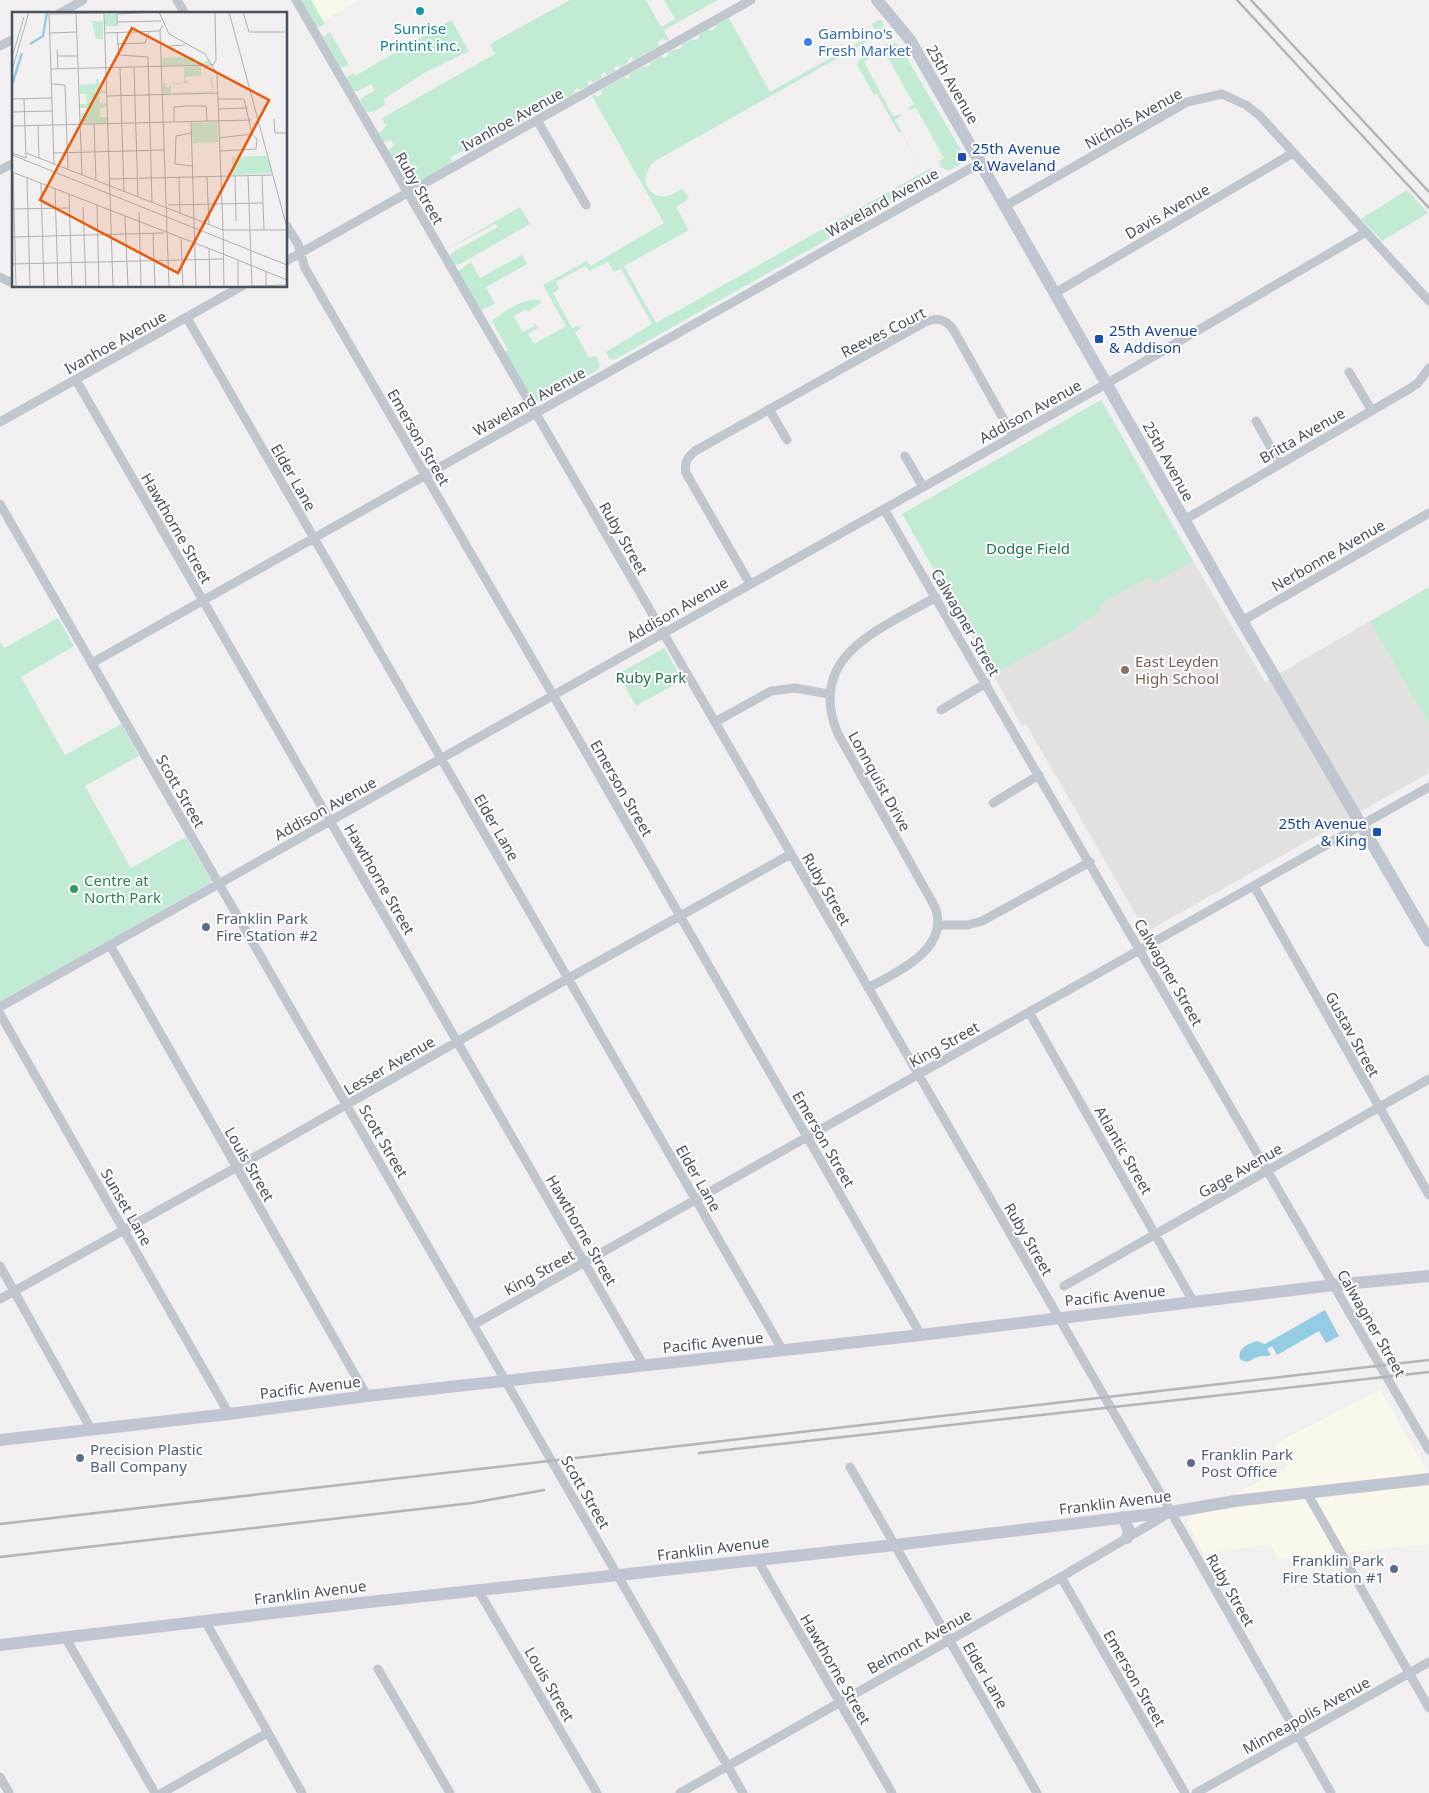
<svg xmlns="http://www.w3.org/2000/svg" width="1429" height="1793" viewBox="0 0 1429 1793" font-family="'Noto Sans',sans-serif">
<style>
.commercial{fill:#faf7eb}
.education{fill:#e2e1e0}
.green{fill:#c2ebd4}
.water{fill:#94cde3}
.lines{fill:none;stroke-linecap:round;stroke-linejoin:round}
.street{stroke:#bfc6cd;stroke-width:9}
.secondary{stroke:#bfc6d1;stroke-width:12}
.rail{stroke:#b2b4b9;stroke-width:2.5}
.culture-dot{fill:#0f9aa8;stroke:#fff;stroke-width:2}
.shop-dot{fill:#3f7fe0;stroke:#fff;stroke-width:2}
.transit-dot{fill:#1a4fb4;stroke:#fff;stroke-width:2}
.education-dot{fill:#8d6e63;stroke:#fff;stroke-width:2}
.leisure-dot{fill:#2e9e5b;stroke:#fff;stroke-width:2}
.service-dot{fill:#5c6f8a;stroke:#fff;stroke-width:2}
.labels{text-anchor:middle;dominant-baseline:central;stroke-width:4;stroke-linejoin:round;paint-order:stroke}
.culture-label{font-size:15px;fill:#0d838f;stroke:#fff}
.shop-label{font-size:15px;fill:#366cbe;stroke:#fff;text-anchor:start}
.street-label{font-size:15px;fill:#49515b;stroke:#fff}
.transit-label{font-size:15px;fill:#164399;stroke:#fff;text-anchor:start}
.park-label{font-size:15px;fill:#217550;stroke:#fff}
.education-label{font-size:15px;fill:#785e54;stroke:#fff;text-anchor:start}
.leisure-label{font-size:15px;fill:#27864d;stroke:#fff;text-anchor:start}
.service-label{font-size:15px;fill:#4e5e75;stroke:#fff;text-anchor:start}
.inset-river{fill:none;stroke:#94cde3;stroke-width:2.5}
.inset-road{fill:none;stroke:#aeb0b4;stroke-width:1}
.view{fill:#e8590c;fill-opacity:0.15;stroke:#e8590c;stroke-width:2.5}
.inset-edge{fill:none;stroke:#49515b;stroke-width:2.5}
</style>
<rect width="100%" height="100%" fill="#f1efef"/>
<path class="commercial" d="M301 0H360L316 25Z
M1380 1390 1429 1474V1544L1278 1560 1270 1544 1204 1554 1186 1520 1287 1467 1274 1444Z"/>
<path class="education" d="M1101 400 1193 561 1265 682 1429 587V773L1146 932 1026 724 1022 726 903 514Z"/>
<path class="green" d="M301 0H311L325 24 317 28Z
M570 0H646L661 27 675 19 664 0H718L664 30 669 40 666 41 663 39 658 42 659 46 634 60 631 57 628 60V63L620 68 618 65 614 67 615 71 607 75 604 72 601 75 602 78 593 83 591 80 587 82 589 86 580 90 578 88 574 90 575 93 567 98 564 95 559 98 560 101 541 112 538 110 523 119V122L493 139 490 136 484 139 485 144 480 147 476 143 470 147 472 151 466 154 463 151 451 157 452 163 414 184H409L388 151 394 145 391 140 383 142 378 135 386 126 382 118 495 54 490 44Z
M729 18 770 92 877 32 872 24 881 19 884 25 881 32 877 36 655 161C632 181 656 211 682 188L689 197 686 199 687 200 676 207 689 230 624 266 656 323 931 168 934 177 929 182 616 359H609L606 352 652 324 621 269 614 272 608 262 589 271 585 266 556 282 559 289 553 293 572 328 578 326 580 327V329L575 332 589 358 594 356 597 357 600 366 597 370 541 402H536L532 398 505 353 508 350 492 321C502 313 529 293 542 302L528 312 526 309 514 316 523 332 535 326 534 324 535 323 538 328 528 334 534 344 566 326 543 285 587 261 591 266 664 223 592 96 594 94 597 97 602 94 601 90 624 77 627 79 630 77 629 74 644 66 645 68 650 65V62L662 56 664 58 668 56V52L675 49 677 50 682 47V44L693 39 695 40 699 38V35L708 29 711 31 715 29 716 25Z
M451 20 469 51 424 73 384 99 385 105 375 111 366 112 360 99 375 90 371 84 358 91H354L346 78 353 73 355 76Z
M330 32 349 65 341 68 323 37Z
M890 43 897 44 901 48 961 150 964 156 963 162 958 166 948 171 941 167 939 162 944 158 916 108 909 110V107L914 104 884 51 877 53 876 50Z
M866 55 869 58 864 62 893 116 901 114V116L895 120 922 169 901 132 899 133 877 94 874 95 857 65 859 60Z
M1407 190 1428 213 1382 241 1361 219Z
M520 207 530 224 460 264 454 265 449 256 453 252 498 227 495 224 446 250Z
M522 255 527 264 486 287 495 304 481 310 458 271 471 262 480 278Z
M1101 400 1193 561 1154 583 1150 577 1100 604V612L1076 627V629L994 674 902 514Z
M1429 587V724L1370 622Z
M58 618 74 646 21 677 65 755 121 724 139 756 85 786 131 868 186 837 212 882 0 1002V642L4 648Z
M664 648 683 680 636 706 618 674Z"/>
<path class="water" d="M1325 1310 1339 1336 1326 1343 1319 1331 1277 1355 1272 1346 1267 1349 1271 1355C1268 1356 1265 1356 1262 1356 1252 1357 1249 1366 1240 1359 1237 1348 1248 1344 1257 1341L1265 1344Z"/>
<g class="lines">
<path class="street" d="M177 0 185 14
M296 0 715 722 1171 1512 1331 1793
M59 14 83 0
M0 46 14 39
M537 120 586 205
M0 170 14 163
M1005 206 1187 102 1222 94 1246 105 1259 115 1429 301
M286 225 298 244 305 268 553 695 921 1335
M286 261 751 0
M0 277 10 282 14 283
M1055 293 1293 153
M187 318 783 1351
M1349 372 1372 411
M76 380 644 1366
M769 409 787 440
M1256 421 1280 464
M0 422 242 286
M905 456 923 487
M0 504 743 1793
M884 509 1429 1450
M1184 520 1409 389 1418 383 1429 368
M750 584 686 473C684 463 687 458 695 451L925 322C937 317 945 319 953 329L1013 436
M1242 621 1429 513
M92 663 980 163
M941 710 986 683
M715 722 771 691 795 688 829 694
M993 803 1039 775
M1254 886 1429 1195
M939 925H968L982 921 1090 862
M110 945 367 1396
M868 988C897 972 951 949 935 907L838 734C805 655 881 629 936 597
M0 1007 1106 384 1366 232
M1029 1012 1194 1303
M0 1014 229 1414
M0 1266 91 1429
M1064 1286 1429 1079
M0 1299 237 1167 569 978 791 854
M473 1325 1429 787
M850 1467 1037 1793
M1307 1493 1429 1708
M757 1559 892 1793
M1061 1577 1185 1793
M478 1590 597 1793
M205 1621 302 1793
M65 1637 155 1793
M378 1669 450 1793
M0 1777 9 1793
M162 1793 267 1733
M680 1793 1061 1577 1166 1515
M1196 1793 1429 1662"/>
<path class="secondary" d="M877 0 910 40 1242 621 1429 941
M0 1440 229 1414 367 1396 921 1335 1334 1285 1429 1276
M1123 1517 1129 1531 1127 1538
M0 1645 351 1604 895 1545 1171 1512 1235 1501 1429 1479"/>
<path class="rail" d="M1237 0 1429 208
M1251 0 1429 192
M699 1453 1429 1372
M0 1524 1429 1360
M0 1557 472 1503 544 1490"/>
</g>
<circle class="culture-dot" cx="420" cy="11" r="5"/>
<circle class="shop-dot" cx="808" cy="42" r="5"/>
<g class="transit-dot">
<rect x="957" y="152" width="10" height="10" rx="2.5"/>
<rect x="1094" y="334" width="10" height="10" rx="2.5"/>
<rect x="1372" y="827" width="10" height="10" rx="2.5"/>
</g>
<circle class="education-dot" cx="1125" cy="670" r="5"/>
<circle class="leisure-dot" cx="74" cy="889" r="5"/>
<g class="service-dot">
<circle cx="206" cy="927" r="5"/>
<circle cx="80" cy="1458" r="5"/>
<circle cx="1191" cy="1463" r="5"/>
<circle cx="1394" cy="1569" r="5"/>
</g>
<g class="labels">
<g class="culture-label">
<text x="420" y="28">Sunrise<tspan x="420" dy="17">Printint inc.</tspan></text>
</g>
<g class="shop-label">
<text x="818" y="33">Gambino's<tspan x="818" dy="17">Fresh Market</tspan></text>
</g>
<g class="street-label">
<text transform="translate(953 84) rotate(60)">25th Avenue</text>
<text transform="translate(1133 118) rotate(-29)">Nichols Avenue</text>
<text transform="translate(512 119) rotate(-29)">Ivanhoe Avenue</text>
<text transform="translate(420 188) rotate(60)">Ruby Street</text>
<text transform="translate(882 202) rotate(-29)">Waveland Avenue</text>
<text transform="translate(1167 211) rotate(-30)">Davis Avenue</text>
<text transform="translate(883 332) rotate(-27)">Reeves Court</text>
<text transform="translate(115 342) rotate(-29)">Ivanhoe Avenue</text>
<text transform="translate(529 401) rotate(-29)">Waveland Avenue</text>
<text transform="translate(1030 411) rotate(-29)">Addison Avenue</text>
<text transform="translate(1302 435) rotate(-30)">Britta Avenue</text>
<text transform="translate(419 437) rotate(60)">Emerson Street</text>
<text transform="translate(1169 461) rotate(61)">25th Avenue</text>
<text transform="translate(294 477) rotate(60)">Elder Lane</text>
<text transform="translate(177 528) rotate(60)">Hawthorne Street</text>
<text transform="translate(624 538) rotate(60)">Ruby Street</text>
<text transform="translate(1328 555) rotate(-30)">Nerbonne Avenue</text>
<text transform="translate(677 609) rotate(-30)">Addison Avenue</text>
<text transform="translate(966 622) rotate(60)">Calwagner Street</text>
<text transform="translate(880 781) rotate(61)">Lonnquist Drive</text>
<text transform="translate(622 788) rotate(60)">Emerson Street</text>
<text transform="translate(181 791) rotate(60)">Scott Street</text>
<text transform="translate(325 808) rotate(-29)">Addison Avenue</text>
<text transform="translate(497 827) rotate(60)">Elder Lane</text>
<text transform="translate(380 879) rotate(60)">Hawthorne Street</text>
<text transform="translate(827 889) rotate(60)">Ruby Street</text>
<text transform="translate(1169 972) rotate(60)">Calwagner Street</text>
<text transform="translate(1353 1034) rotate(61)">Gustav Street</text>
<text transform="translate(944 1044) rotate(-29)">King Street</text>
<text transform="translate(389 1065) rotate(-30)">Lesser Avenue</text>
<text transform="translate(824 1139) rotate(60)">Emerson Street</text>
<text transform="translate(384 1141) rotate(60)">Scott Street</text>
<text transform="translate(1124 1150) rotate(60)">Atlantic Street</text>
<text transform="translate(250 1164) rotate(60)">Louis Street</text>
<text transform="translate(1240 1170) rotate(-30)">Gage Avenue</text>
<text transform="translate(699 1178) rotate(60)">Elder Lane</text>
<text transform="translate(127 1207) rotate(60)">Sunset Lane</text>
<text transform="translate(582 1230) rotate(60)">Hawthorne Street</text>
<text transform="translate(1029 1239) rotate(60)">Ruby Street</text>
<text transform="translate(539 1272) rotate(-29)">King Street</text>
<text transform="translate(1115 1295) rotate(-6)">Pacific Avenue</text>
<text transform="translate(1372 1323) rotate(60)">Calwagner Street</text>
<text transform="translate(713 1342) rotate(-6)">Pacific Avenue</text>
<text transform="translate(310 1387) rotate(-7)">Pacific Avenue</text>
<text transform="translate(586 1492) rotate(60)">Scott Street</text>
<text transform="translate(1115 1502) rotate(-7)">Franklin Avenue</text>
<text transform="translate(713 1548) rotate(-7)">Franklin Avenue</text>
<text transform="translate(1231 1590) rotate(60)">Ruby Street</text>
<text transform="translate(310 1592) rotate(-7)">Franklin Avenue</text>
<text transform="translate(919 1641) rotate(-29)">Belmont Avenue</text>
<text transform="translate(836 1669) rotate(60)">Hawthorne Street</text>
<text transform="translate(986 1675) rotate(60)">Elder Lane</text>
<text transform="translate(1135 1678) rotate(60)">Emerson Street</text>
<text transform="translate(550 1684) rotate(60)">Louis Street</text>
<text transform="translate(1306 1715) rotate(-29)">Minneapolis Avenue</text>
</g>
<g class="transit-label">
<text x="972" y="148">25th Avenue<tspan x="972" dy="17">&amp; Waveland</tspan></text>
<text x="1109" y="330">25th Avenue<tspan x="1109" dy="17">&amp; Addison</tspan></text>
<text x="1367" y="823" text-anchor="end">25th Avenue<tspan x="1367" dy="17">&amp; King</tspan></text>
</g>
<g class="park-label">
<text x="1028" y="548">Dodge Field</text>
<text x="651" y="677">Ruby Park</text>
</g>
<g class="education-label">
<text x="1135" y="661">East Leyden<tspan x="1135" dy="17">High School</tspan></text>
</g>
<g class="leisure-label">
<text x="84" y="880">Centre at<tspan x="84" dy="17">North Park</tspan></text>
</g>
<g class="service-label">
<text x="216" y="918">Franklin Park<tspan x="216" dy="17">Fire Station #2</tspan></text>
<text x="90" y="1449">Precision Plastic<tspan x="90" dy="17">Ball Company</tspan></text>
<text x="1201" y="1454">Franklin Park<tspan x="1201" dy="17">Post Office</tspan></text>
<text x="1384" y="1560" text-anchor="end">Franklin Park<tspan x="1384" dy="17">Fire Station #1</tspan></text>
</g>
</g>
<g transform="translate(12 12)">
<rect width="275" height="275" fill="#f1efef"/>
<path d="M93 0H116L105 1 104 14H93ZM80 9H91V27H84ZM165 45H182L183 52 195 49V46L200 52 150 54 151 46ZM189 54V64L203 63 174 65 173 68 177 70 166 73V80L200 79 198 67 200 65 201 80 160 81 166 80V73L159 71V81L151 82V71L156 72 153 74 157 76 158 71H172V55ZM84 67H87V78H94V81L87 82 88 91H95V95L88 96V105H95V111L69 112V101H74V96H68V92H75L74 82H68V73L84 72ZM205 110 206 130 181 131 180 111ZM255 144 260 161 220 163V145Z" fill="#c2ebd4"/>
<path class="inset-river" d="M18 32 31 24 35 0M0 73 10 41"/>
<path class="inset-road" d="M37 0 42 152M64 0 70 163M92 0 101 275M217 0 275 216M231 0 237 20H275M37 2 92 1M105 10 149 9M151 13 148 18 157 275M105 14V2L147 0M105 20 107 43 136 45 140 191M38 21 65 20M93 21 148 19M105 32 133 31 137 20M157 34 173 33M45 38 46 57M46 44H66M0 45 12 5M201 53 204 48 203 0M108 56 112 180M122 56 126 185M39 57 201 53M0 58 17 0M39 72 53 73 56 157M95 84 206 81M0 87 40 86M206 87H232L240 122M206 97 236 96M0 100 40 99M262 107 263 121H275M179 109 184 275M162 110V95L173 94H194L195 109M82 112 84 168M26 113 27 146M0 114 239 108M164 124 179 121M207 126 240 122M207 139 244 137 245 127 240 122M0 141 14 146 12 86M14 141 211 218 205 62 193 42 157 22 147 0M41 141 152 138M0 143 275 253M163 152 164 124M163 152 181 154M0 160 211 242M1 160 4 275M236 163 240 275M250 163 252 218M223 164 224 209M15 165 18 275M167 165 168 201M195 165 197 213M98 167 260 163M29 171 32 275M43 176 46 275M57 182 60 275M85 193 87 275M156 193 251 191M71 195 74 275M0 197 57 196M127 200 129 275M113 204 116 275M141 221 143 275M0 225 152 221M169 226 171 275M197 237 198 275M211 242 275 268M226 248V274M0 252 211 247M254 259V275M211 275 275 273M212 275 211 218H275"/>
<path class="view" d="M120 16 257 88 166 261 28 188Z"/>
<rect width="275" height="275" class="inset-edge"/>
</g>
</svg>
